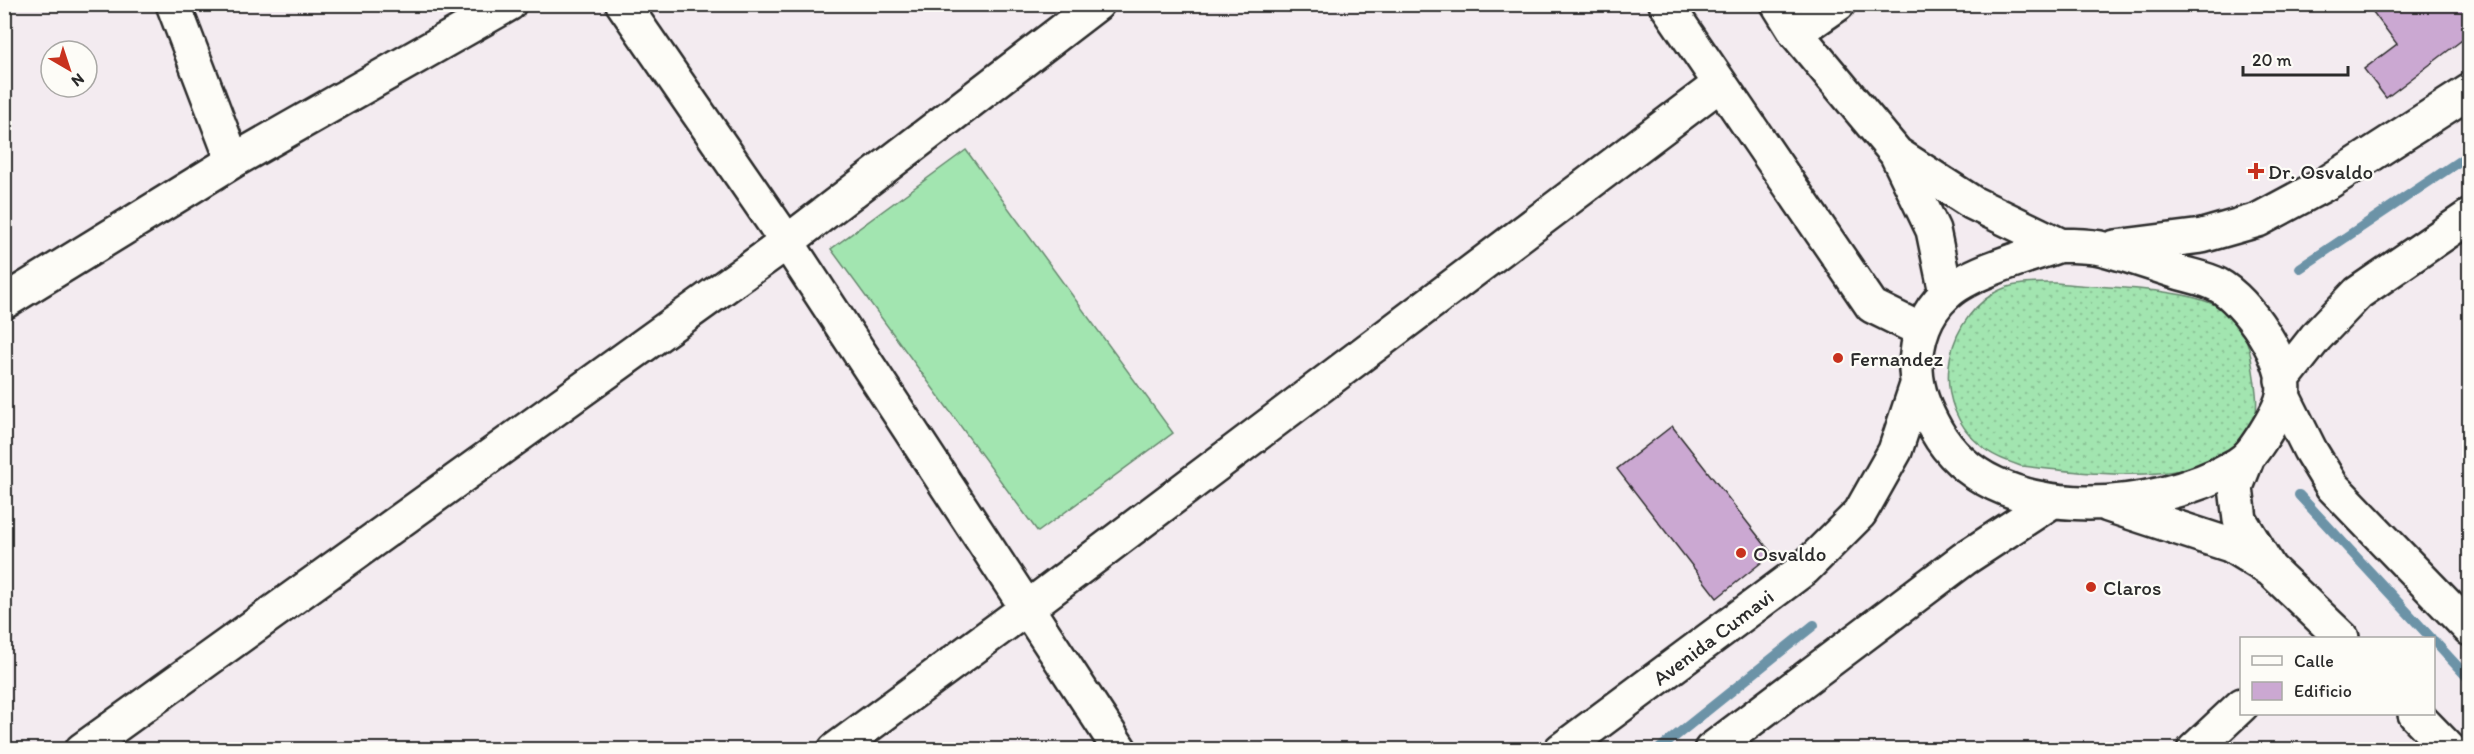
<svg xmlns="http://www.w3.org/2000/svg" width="2474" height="754" viewBox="0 0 2474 754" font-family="Itim,sans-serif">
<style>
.grass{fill:url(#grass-dots);stroke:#66886e;stroke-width:1.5}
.garden{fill:#a2e5b0;stroke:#66886e;stroke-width:1.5}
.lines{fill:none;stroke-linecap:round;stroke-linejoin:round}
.stream{stroke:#6c93a7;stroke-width:10}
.building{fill:#cba8d2;stroke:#2b2b2b;stroke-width:1.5}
.street-casing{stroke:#2b2b2b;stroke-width:38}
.secondary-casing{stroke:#2b2b2b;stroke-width:38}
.street{stroke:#fdfcf7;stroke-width:33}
.secondary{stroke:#fdfcf7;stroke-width:33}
.poi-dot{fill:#c8321e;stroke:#fdfcf7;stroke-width:2}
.labels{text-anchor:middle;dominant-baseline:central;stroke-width:4.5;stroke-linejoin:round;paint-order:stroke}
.poi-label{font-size:21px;fill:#2b2b2b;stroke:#fdfcf7;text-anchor:start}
.street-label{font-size:21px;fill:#2b2b2b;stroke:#fdfcf7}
</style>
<defs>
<pattern id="grass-dots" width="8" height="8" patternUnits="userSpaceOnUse" patternTransform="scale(1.5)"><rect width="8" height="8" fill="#a2e5b0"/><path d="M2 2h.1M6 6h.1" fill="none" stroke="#8cc598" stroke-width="1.8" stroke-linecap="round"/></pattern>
</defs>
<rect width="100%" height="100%" fill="#f3ebf0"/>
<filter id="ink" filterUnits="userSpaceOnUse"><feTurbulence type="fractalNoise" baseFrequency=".0167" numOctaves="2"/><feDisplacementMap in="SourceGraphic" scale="12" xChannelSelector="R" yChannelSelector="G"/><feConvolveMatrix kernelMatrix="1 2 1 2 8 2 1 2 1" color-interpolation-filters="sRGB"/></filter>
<g filter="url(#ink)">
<path class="grass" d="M2056 283C2101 288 2175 287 2213 304 2242 317 2249 340 2253 370 2255 386 2260 408 2253 423 2220 495 2084 472 2021 466 2007 461 1992 456 1981 446 1931 405 1941 327 1994 293 2011 282 2037 283 2056 283Z"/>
<path class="garden" d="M966 150 1173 433 1038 532 831 249Z"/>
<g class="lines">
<path class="stream" d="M2300 268 2470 154
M2299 495 2431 638
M2434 641 2470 680
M1658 750 1814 625"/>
</g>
<path class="building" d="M2367 4H2470V34L2386 98 2364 69 2397 44Z
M1672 426 1772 554 1717 598 1617 469Z"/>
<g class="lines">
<defs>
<path id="street" d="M173 4 233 161
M623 4 787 242 1120 750
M1666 4 1872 306 1921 330
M1796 33 1838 4
M4 302 233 161 509 4
M2283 396 2310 450 2332 486 2470 629
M82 750 787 242 1097 4
M835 750 1027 608 1720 84
M2194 750 2242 705"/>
<path id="secondary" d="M1778 4 1796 33 1896 153 1933 230 1946 293
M1897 154 1973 203 2060 245
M2060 245C2074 246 2090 245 2104 249 2128 255 2152 264 2175 271 2189 276 2205 278 2218 285 2246 300 2290 362 2283 396 2280 409 2270 425 2263 436 2255 448 2249 458 2237 465 2153 514 1991 528 1936 430 1925 411 1917 391 1916 370 1916 341 1924 314 1946 294 1969 272 2029 256 2060 245Z
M2115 247 2202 236 2258 220 2327 183 2470 91
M2282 380 2316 337 2358 293 2470 216
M2247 459 2236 487 2240 520 2268 566
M2108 505 2230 545 2271 570 2342 638
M2415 714 2450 750
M1561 750 1804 569 1860 513 1895 451 1917 385
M1711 750 1964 559 2051 502"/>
</defs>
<use href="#street" class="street-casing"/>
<use href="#secondary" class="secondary-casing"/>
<use href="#street" class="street"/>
<use href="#secondary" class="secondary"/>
</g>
</g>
<g class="poi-dot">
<path d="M2253 162h6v6h6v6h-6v6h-6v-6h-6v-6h6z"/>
<circle cx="1838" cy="358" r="6"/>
<circle cx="1741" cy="553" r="6"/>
<circle cx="2091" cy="587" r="6"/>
</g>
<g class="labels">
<g class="poi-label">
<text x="2268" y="171">Dr. Osvaldo</text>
<text x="1850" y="358">Fernandez</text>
<text x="1753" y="553">Osvaldo</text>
<text x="2103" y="587">Claros</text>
</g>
<g class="street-label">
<text transform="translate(1713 637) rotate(-37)">Avenida Cumavi</text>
</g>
</g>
<rect width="2474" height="754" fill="none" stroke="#fdfcf7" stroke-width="24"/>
<rect x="12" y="12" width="2450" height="730" fill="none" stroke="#2b2b2b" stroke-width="2" filter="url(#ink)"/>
<rect x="2240" y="637" width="195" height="78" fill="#fdfcf7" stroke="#a9a8a5" stroke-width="1.5"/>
<rect x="2252" y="656" width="30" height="9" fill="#fdfcf7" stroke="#a9a8a5" stroke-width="1.5"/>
<text x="2294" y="667" font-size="18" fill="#2b2b2b">Calle</text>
<rect x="2252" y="682" width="30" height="18" fill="#cba8d2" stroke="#a9a8a5" stroke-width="1.5"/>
<text x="2294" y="697" font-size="18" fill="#2b2b2b">Edificio</text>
<g transform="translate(69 69) rotate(141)"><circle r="28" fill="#fdfcf7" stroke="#a9a8a5" stroke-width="1.5"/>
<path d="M0-4.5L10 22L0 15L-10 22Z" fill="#c8321e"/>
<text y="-9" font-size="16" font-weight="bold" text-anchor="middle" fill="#2b2b2b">N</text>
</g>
<path d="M2243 66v9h105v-9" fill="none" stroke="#2b2b2b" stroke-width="3"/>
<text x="2252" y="66" font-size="18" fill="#2b2b2b" stroke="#fdfcf7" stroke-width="4.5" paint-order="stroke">20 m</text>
</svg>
